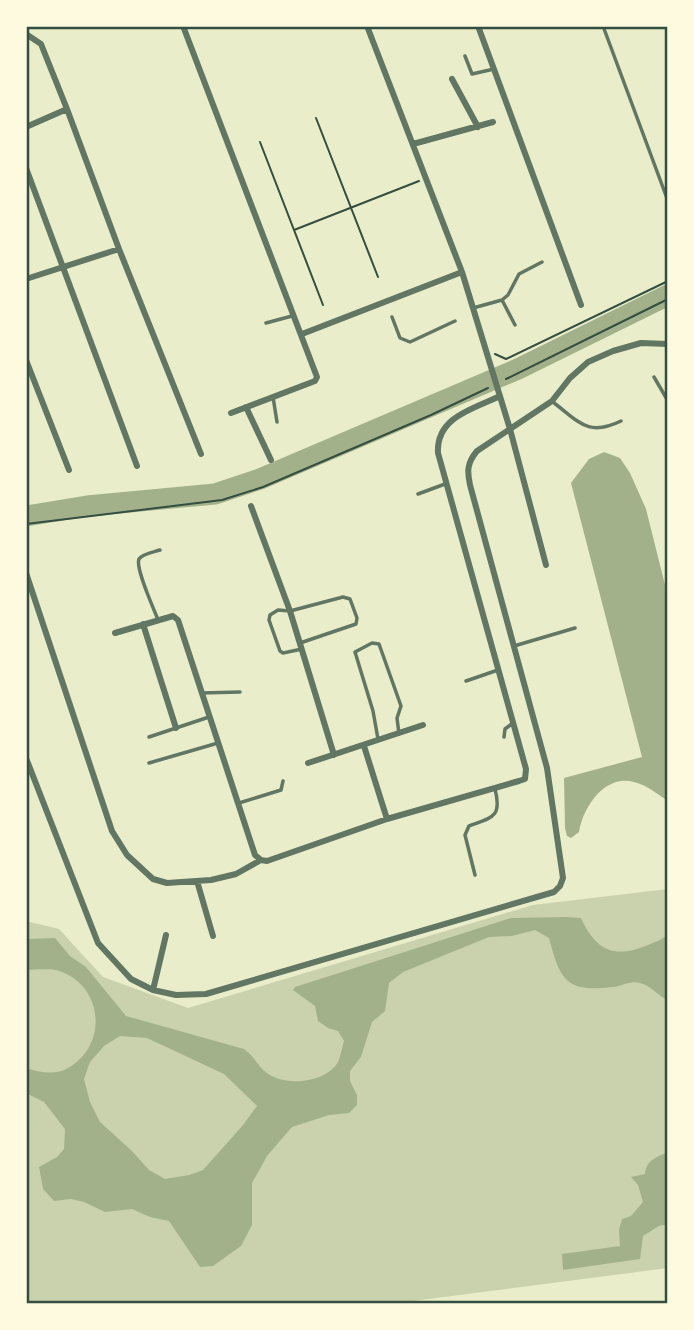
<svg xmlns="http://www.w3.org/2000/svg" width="694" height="1330" viewBox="0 0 694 1330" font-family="'Alegreya Sans',sans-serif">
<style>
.green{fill:#cad2ad}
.water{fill:#a3b18a;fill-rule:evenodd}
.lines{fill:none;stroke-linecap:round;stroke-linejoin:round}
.river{stroke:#a3b18a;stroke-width:21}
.path{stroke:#344e41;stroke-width:2}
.service{stroke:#617663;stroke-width:3.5}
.minor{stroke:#617663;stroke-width:6}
.neatline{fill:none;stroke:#344e41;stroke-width:2.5}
</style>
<rect width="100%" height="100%" fill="#e9edc9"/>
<path class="green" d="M668 889V1268L390 1304H26V921L59 929 103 977 188 1008 533 905Z"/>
<path class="water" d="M604 452 620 458 630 473 646 509 668 597V801C657 794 647 785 634 782 604 774 583 808 579 832L571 838 567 836 565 828 564 778 642 757 571 483 589 459Z
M566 917 581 918C596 951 614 959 648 945 655 942 662 940 668 934V1001C659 996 650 985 640 983 631 980 622 986 613 987 565 993 560 979 549 938L535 930 512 936 489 937 403 972 389 983 385 1011 372 1022 361 1057 350 1071V1081L357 1095V1105L349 1113 329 1115 292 1127 267 1156 252 1183V1225L241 1246 213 1266 200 1267 169 1221 150 1217 132 1209 105 1212 84 1202 71 1199 54 1201 43 1189 39 1167 57 1157 64 1149 65 1129 44 1102 26 1093V1068C39 1072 55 1076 68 1068 109 1045 103 985 59 971 49 968 36 970 26 970V939L55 938 70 956 86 967 126 1016 244 1049C255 1057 258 1067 267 1073 285 1087 326 1083 338 1062 341 1056 342 1047 344 1041L338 1031 328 1028 318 1021 315 1006 293 990 295 987 511 918ZM120 1036 147 1038 224 1074 257 1106 243 1125 203 1170 189 1175 165 1179 149 1170 132 1151 100 1122 90 1102 84 1079 90 1062 104 1046Z
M668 1152V1224L659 1226 643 1236 640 1259 563 1270 562 1254 620 1246 619 1230 622 1219 631 1216 643 1202 638 1185 631 1177 645 1174C646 1160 657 1157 668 1152Z"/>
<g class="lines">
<path class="river" d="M26 516 87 506 215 494 260 479 518 369 668 295"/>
<path class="path" d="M316 118 378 277
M260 142 323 305
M294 230 419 181
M495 354 506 359 668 281
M506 379 668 299
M26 524 222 500 263 487 431 415 488 388"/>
<path class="service" d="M603 26 668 201
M465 56 472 74 494 69
M502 300 515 325
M473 308 502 300 508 295 519 274 542 262
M392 317 400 338 410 342 455 321
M266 323 292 316
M654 377 668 401
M273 397 277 422
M553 402C579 422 588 437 621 421
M418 494 445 484
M158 620C154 609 135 568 139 559 142 554 154 552 160 550
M300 643 356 624 357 618 350 599 343 597 290 611 278 610 270 615 269 620 280 651 283 653 302 649
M514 646 575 628
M466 681 498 670
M201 693 240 692
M149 737 209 717
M504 737 505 729 513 723
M378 739 373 711 355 652 372 643 379 644 401 706 397 718 399 734
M149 763 218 743
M239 803 281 790 283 781
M475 875 465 835 469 826C493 817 502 817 495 789"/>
<path class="minor" d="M183 26 317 377 315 381 231 413
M367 26 462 272 510 429 546 565
M478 26 581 305
M26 34 41 44 67 109 26 127
M452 79 478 127
M67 109 119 249 201 454
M413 144 493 122
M26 168 137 466
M26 279 119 249
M302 334 462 272
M26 360 69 470
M246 407 271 460
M251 506 290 611 334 755
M26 573 112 831 127 855 153 879 167 883 211 880 236 874 261 860 267 861 387 819 519 781 525 779 526 769 438 453C436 417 473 409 500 396
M143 624 176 728
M115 633 173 616 178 620 255 855 261 860
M364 746 387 819
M26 758 98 943 131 979 153 990 176 995 206 994 554 892 560 886 563 878 547 768 470 485C467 471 467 463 477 451L552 401 570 378 588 362 613 351 641 343 668 344
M308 763 423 725
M197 881 213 936
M153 990 166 935"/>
</g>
<rect width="694" height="1330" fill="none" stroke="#fefae0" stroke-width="56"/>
<rect x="28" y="28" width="638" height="1274" class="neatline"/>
</svg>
